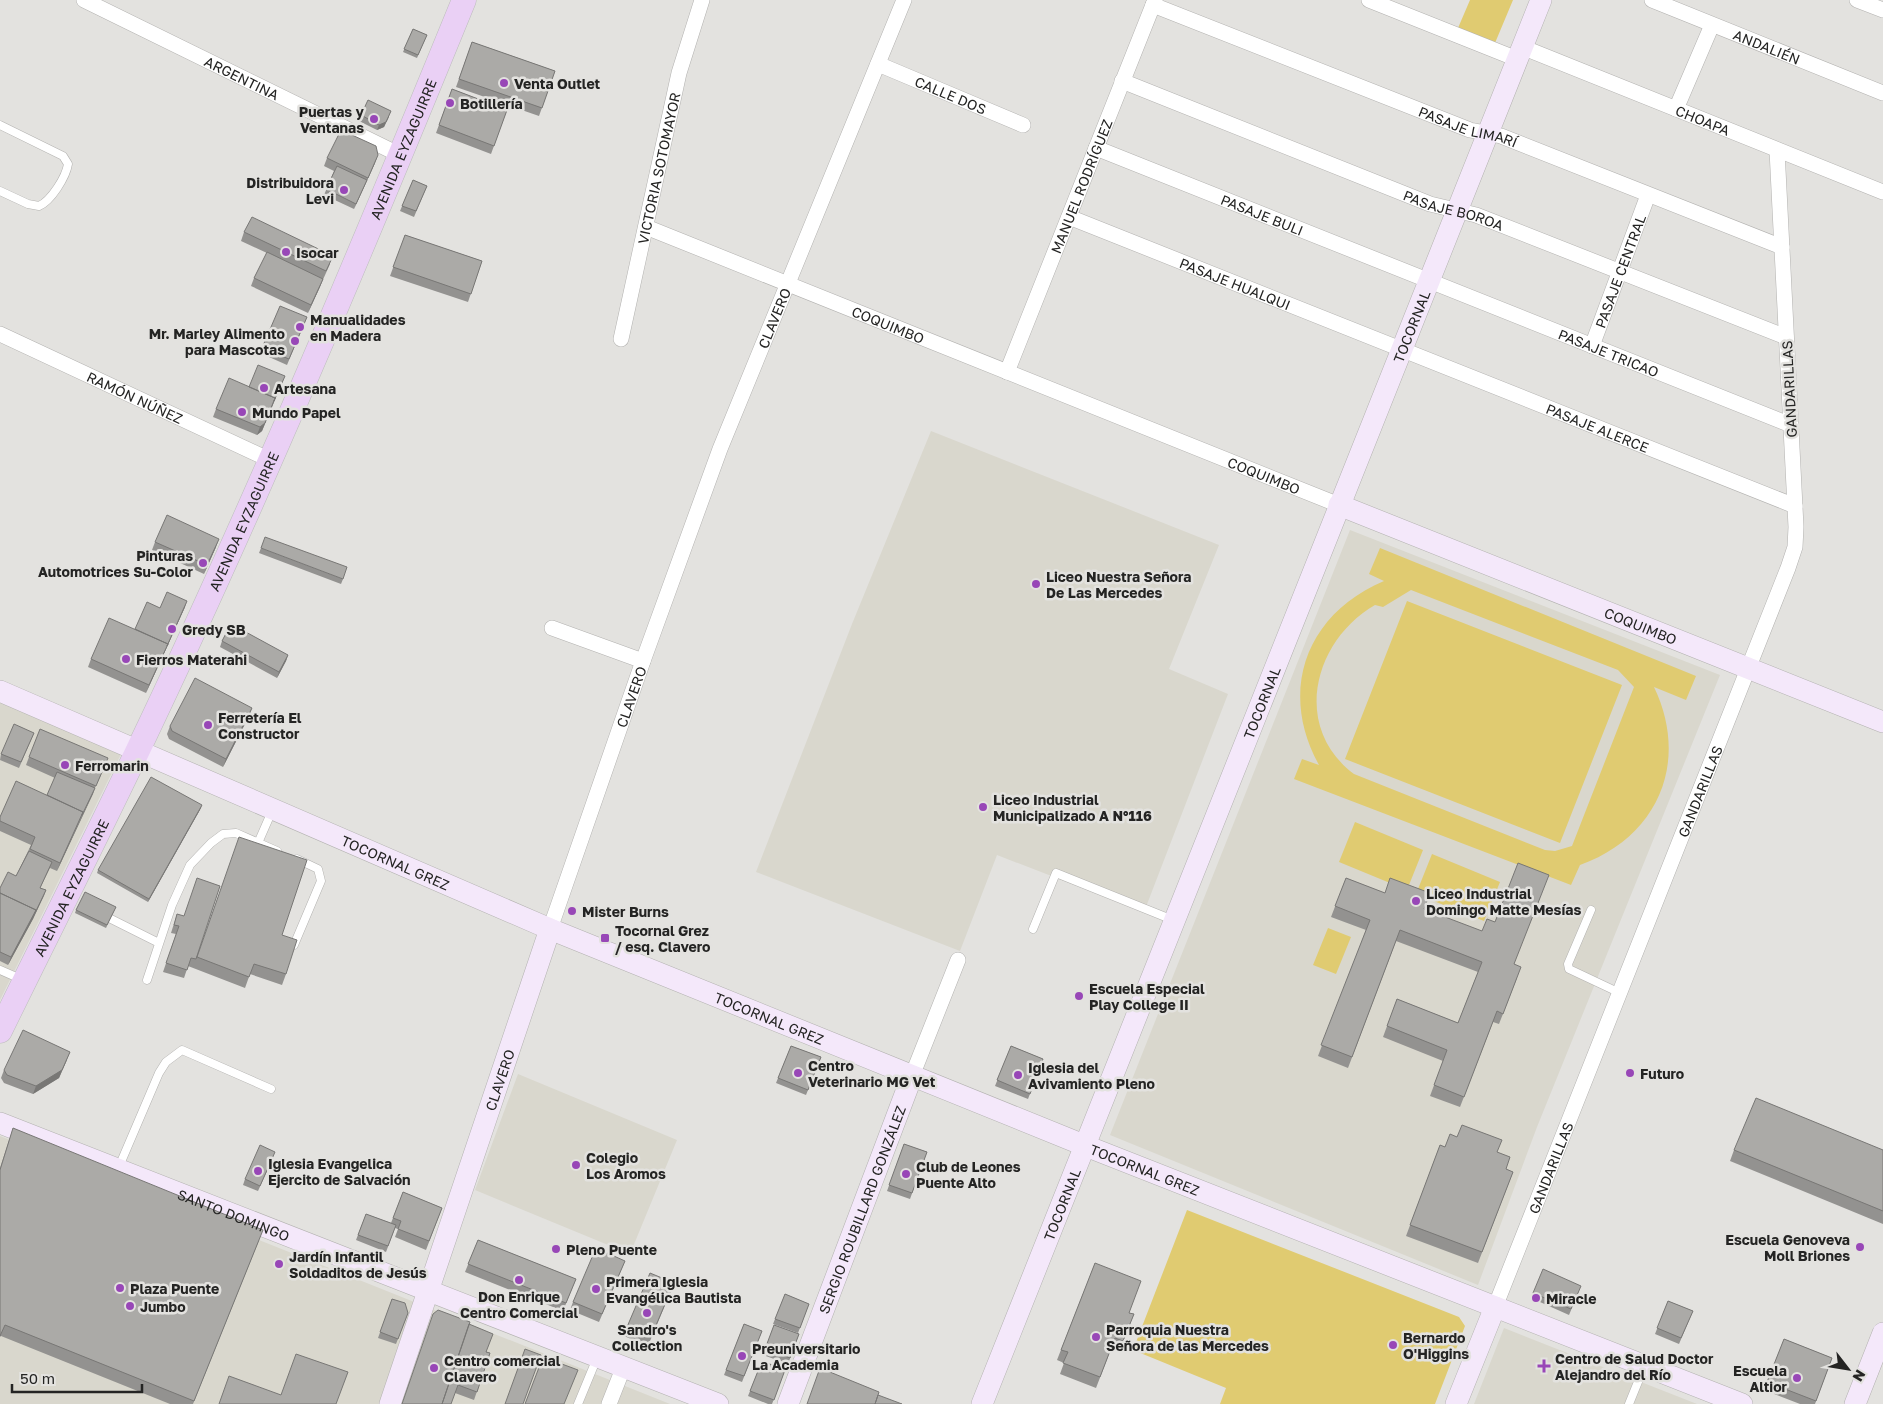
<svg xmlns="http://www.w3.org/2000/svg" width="1883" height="1404" viewBox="0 0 1883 1404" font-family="'Golos Text',sans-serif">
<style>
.built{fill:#d9d7cd}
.green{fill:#e0cb71;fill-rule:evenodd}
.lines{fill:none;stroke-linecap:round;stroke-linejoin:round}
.lane-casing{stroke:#b3b2b0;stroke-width:9}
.street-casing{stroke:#b3b2b0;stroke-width:16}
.secondary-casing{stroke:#b3b2b0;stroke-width:22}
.primary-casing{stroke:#bdbdbd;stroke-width:25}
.lane{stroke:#fff;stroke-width:8}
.street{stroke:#fff;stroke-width:15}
.secondary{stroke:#f4e8fa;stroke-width:21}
.primary{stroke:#ead0f5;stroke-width:24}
.wall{fill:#939290}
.shaded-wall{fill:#787775}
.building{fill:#abaaa7;stroke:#787775}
.poi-dot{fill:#9847b7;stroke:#e3e2df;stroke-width:2}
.labels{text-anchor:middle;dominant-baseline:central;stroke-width:5;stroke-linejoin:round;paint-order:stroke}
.street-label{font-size:14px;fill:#242423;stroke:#e3e2df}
.poi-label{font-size:14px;font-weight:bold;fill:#242423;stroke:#e3e2df;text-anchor:start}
</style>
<rect width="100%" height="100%" fill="#e3e2df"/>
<path class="built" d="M931 431 1219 545 1169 669 1228 694 1144 912 997 855 960 951 756 872 852 624Z
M1350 530 1720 675 1537 1127 1478 1285 1110 1135Z
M0 698 122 752 0 1000Z
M518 1074 677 1140 630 1254 475 1190Z
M0 1136 259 1240 670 1404H0Z
M1504 1328 1697 1404H1474Z"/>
<path class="green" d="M1470 0H1513L1495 43 1458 28Z
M1380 548 1696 676 1686 700 1654 687C1690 762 1658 837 1580 865L1571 885 1294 779 1302 759 1319 765C1278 691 1306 614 1384 581L1369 574ZM1411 590 1618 670 1634 687 1572 846 1555 851 1545 850 1354 774C1291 727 1314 640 1375 605L1383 607Z
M1407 601 1622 685 1560 843 1345 759Z
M1355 822 1423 850 1407 890 1339 862Z
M1432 854 1500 882 1484 921 1416 894Z
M1328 928 1351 937 1336 974 1313 965Z
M1187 1210 1459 1317 1465 1326 1435 1404H1220L1226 1388 1133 1350Z"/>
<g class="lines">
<defs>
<path id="lane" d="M0 125 63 156 68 164C66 177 51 201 39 206L28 204 0 191
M258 843 272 811
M1591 910 1568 964 1569 969 1620 993
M111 919 159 943
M1033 929 1056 873 1173 920
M294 945 321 881 318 869 297 859
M0 970 23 980
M147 980 172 905 190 865 211 843 223 834 236 833 277 851
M118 1169 159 1073 166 1062 182 1050 271 1089
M578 1404 597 1358
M1629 1404 1644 1367"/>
<g id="street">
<path id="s1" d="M84 0 400 155"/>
<path d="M1369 0 1517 59"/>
<path id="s2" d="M1652 0 1883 93"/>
<path d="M1857 0 1883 10"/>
<path id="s3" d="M1153 5 1470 130 1501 136 1782 247"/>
<path id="s4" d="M1522 47 1883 192"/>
<path id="s5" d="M878 64 1023 125"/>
<path id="s6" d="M1122 81 1430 204 1476 215 1786 337"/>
<path d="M1676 109 1712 25"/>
<path id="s7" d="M1096 148 1791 425"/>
<path id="s8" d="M1069 217 1795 506"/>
<path id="s9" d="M646 227 1339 505"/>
<path id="s10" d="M0 334 270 460"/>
<path id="s11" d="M621 339 679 73 702 0"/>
<path id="s12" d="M1592 346 1648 195"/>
<path id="s13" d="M1007 372 1155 0"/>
<path d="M552 628 643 661"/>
<path id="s14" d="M550 929 643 661 720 449 904 0"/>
<path d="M912 1076 958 960"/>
<path id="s15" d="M1495 1307 1788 568 1795 547 1796 527 1777 150"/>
<path d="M609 1404 624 1366"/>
</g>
<g id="secondary">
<path id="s16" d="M1339 505 1883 722"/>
<path id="s17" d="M0 691 550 929 1086 1146 1742 1404"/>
<path id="s18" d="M0 1123 718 1404"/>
<path id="s19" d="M390 1404 550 929"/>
<path id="s20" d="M788 1404 912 1076"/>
<path id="s21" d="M982 1404 1541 0"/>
<path d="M1456 1404 1495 1307"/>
<path d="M1855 1404 1883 1333"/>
</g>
<g id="primary">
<path id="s22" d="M0 1031C46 937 93 844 138 750 255 505 361 252 464 0"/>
</g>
</defs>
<use href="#lane" class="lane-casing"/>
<use href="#street" class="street-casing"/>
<use href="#secondary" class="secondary-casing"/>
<use href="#primary" class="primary-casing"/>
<use href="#lane" class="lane"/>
<use href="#street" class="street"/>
<use href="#secondary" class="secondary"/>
<use href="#primary" class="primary"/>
</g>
<path class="wall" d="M413 29 427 35 417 58 403 52Z
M472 42 555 71 539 116 456 87Z
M452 89 507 110 491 154 436 133Z
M361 115 389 117 384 127 377 130 359 121Z
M327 158 375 163 354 209 324 195 334 171 324 166Z
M413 180 427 186 414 217 400 211Z
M244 232 330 264 308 313 251 286 254 278 267 253 241 241Z
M405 235 482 261 468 302 390 276Z
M307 317 287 365 260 353 262 348Z
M272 406 262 431 257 435 213 417 216 409Z
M155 542 216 547 204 574 152 550Z
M261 548 343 579 341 584 259 553Z
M185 607 146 693 88 667 91 659 135 629 160 608Z
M222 641 288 655 286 661 277 678 220 647Z
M252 708 249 716 223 767 169 739 167 734 170 726Z
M34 733 19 768 0 760 1 754Z
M29 757 105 766 57 871 50 868 40 888 46 890 44 896 33 919 8 965 0 961V888L16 876 31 845 0 831V817L47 795 55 778 26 765Z
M201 808 148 902 97 873 98 870Z
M1346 878 1424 909 1514 964 1517 978 1499 1024 1493 1022 1460 1107 1430 1096 1443 1061 1383 1037 1397 999 1458 1023 1478 972 1396 941 1348 1068 1318 1056 1366 930 1331 917Z
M116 907 106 928 75 913 76 910Z
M177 914 197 956 282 935 286 974 282 985 250 974 245 988 188 966 184 978 163 972 176 934 171 933Z
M791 1046 821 1057 806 1095 776 1083Z
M1011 1046 1043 1059 1028 1099 995 1086Z
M67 1060 59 1078 33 1094 4 1083 1 1078 4 1070Z
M13 1128 259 1240 193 1404H170L1 1336 0 1337V1168Z
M904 1144 927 1152 910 1199 887 1191Z
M1440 1145 1445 1147 1497 1152 1506 1169 1513 1172 1478 1263 1406 1236Z
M1734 1150H1883V1224L1730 1161Z
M273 1158 258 1191 243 1185 245 1179Z
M403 1192 442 1208 426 1250 395 1237 398 1229 395 1228 386 1252 356 1240 366 1214 391 1223Z
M478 1240 576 1279 563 1311 465 1272Z
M625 1261 599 1322 570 1310 573 1302Z
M1095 1263 1129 1313 1134 1314 1119 1352 1111 1349 1096 1388 1060 1374 1064 1363 1057 1360Z
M671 1291 648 1346 624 1336 627 1327Z
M1579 1291 1569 1315 1531 1298 1533 1293Z
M785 1294 809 1304 798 1333 773 1324Z
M392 1299 408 1313 396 1344 378 1338Z
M1668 1301 1693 1311 1679 1344 1655 1334Z
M469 1324 487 1352 490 1353 474 1400 455 1393Z
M744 1324 762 1331 742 1382 724 1375Z
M774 1325 799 1334 788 1364 763 1355Z
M1784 1339 1832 1358 1815 1404H1800L1764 1390Z
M762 1361 785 1370 772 1404H768L748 1396Z"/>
<path class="shaded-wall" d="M391 111 384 127 377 130 379 125Z
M378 155 375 163 354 209 356 204Z
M323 279 320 287 308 313 311 305Z
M285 376 262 431 257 435 260 427Z
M219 539 216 547 204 574 207 565Z
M187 601 185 607 146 693 149 685Z
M288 655 286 661 277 678 279 672Z
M252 708 249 716 223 767 226 759Z
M95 788 93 794 57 871 60 863Z
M202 805 201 808 148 902 149 899Z
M46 890 33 919 8 965 11 957Z
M70 1052 59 1078 33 1094 36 1086Z"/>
<path class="building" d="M413 29 427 35 418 55 404 49Z
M472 42 555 71 542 108 459 79Z
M452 89 507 110 494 146 439 125Z
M368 100 391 111 386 122 379 125 361 115Z
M341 130 376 146 378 155 368 178 327 158Z
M337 166 367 180 356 204 326 189Z
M413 180 427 186 416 211 402 206Z
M252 217 333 256 326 271 244 232Z
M405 235 482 261 471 294 393 267Z
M267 252 323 279 311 305 254 278Z
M280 306 307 317 289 359 262 348Z
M258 365 285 376 274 401 275 398 249 387Z
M229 378 275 398 265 423 260 427 216 409Z
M167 515 219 539 207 565 155 542Z
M265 537 347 567 343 579 261 548Z
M167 592 187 601 167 646 168 644 135 629 147 602 160 608Z
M109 618 168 644 149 685 91 659Z
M231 624 288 655 279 672 222 641Z
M195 678 252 708 226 759 172 731 170 726Z
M14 724 34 733 21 762 1 754Z
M40 729 108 758 96 786 29 757Z
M57 772 95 788 82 815 83 812 47 795Z
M151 777 202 805 149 899 98 870Z
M16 781 83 812 60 863 30 849 35 837 0 821V817Z
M239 837 307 860 282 935 297 940 286 974 254 964 249 977 197 957Z
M29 851 52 862 40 888 46 890 35 913 36 910 0 893V888L8 872 16 876Z
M1518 863 1549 875 1514 964 1521 967 1503 1014 1497 1011 1464 1097 1434 1085 1447 1050 1387 1026 1397 999 1458 1023 1482 962 1400 930 1352 1057 1321 1045 1370 920 1335 906 1346 878 1385 893 1390 878 1430 893 1424 909 1482 931 1487 919 1495 922Z
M197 878 220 886 196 959 191 958 187 970 166 963 179 926 174 925 177 914 184 916Z
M85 892 116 907 107 925 76 910Z
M0 893 36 910 11 957 0 952Z
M23 1030 70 1052 62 1070 36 1086 7 1075 4 1070Z
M791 1046 821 1057 808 1090 778 1078Z
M1011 1046 1043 1059 1030 1094 997 1080Z
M1756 1098 1883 1150V1211L1734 1150Z
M1462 1125 1502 1140 1497 1152 1510 1157 1506 1169 1513 1172 1482 1252 1410 1225 1440 1145 1445 1147 1450 1134 1457 1137Z
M13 1128 263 1230 194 1401 5 1325 0 1336V1170Z
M904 1144 927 1152 912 1193 889 1185Z
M260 1145 275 1152 260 1186 245 1179Z
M403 1192 442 1208 429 1241 398 1229 401 1221 393 1218Z
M366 1214 396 1225 388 1246 358 1235Z
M478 1240 576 1279 566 1303 468 1264Z
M596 1248 625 1261 602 1314 573 1302Z
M1095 1263 1141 1281 1129 1313 1134 1314 1123 1341 1115 1338 1100 1377 1063 1363 1068 1352 1061 1350Z
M1543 1269 1581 1286 1571 1309 1533 1293Z
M650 1273 674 1283 651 1337 627 1327Z
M785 1294 809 1304 800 1328 775 1319Z
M392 1299 405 1303 408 1313 398 1339 380 1332Z
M1668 1301 1693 1311 1681 1338 1657 1328Z
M438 1310 470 1322 442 1404H402L433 1314Z
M469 1324 493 1334 486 1352 490 1353 477 1392 458 1385 451 1404H442Z
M744 1324 762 1331 744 1376 726 1370Z
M774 1325 799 1334 790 1358 765 1349Z
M1784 1339 1832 1358 1816 1401 1767 1382Z
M525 1349 541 1355 523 1404H505Z
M296 1354 348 1372 336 1404H219L229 1376 281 1395Z
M543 1357 578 1370 564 1404H525Z
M762 1361 785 1370 774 1400 750 1391Z
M820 1368 879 1392 875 1404H807Z
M878 1395 902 1404H875Z"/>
<g class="poi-dot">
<circle cx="504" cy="83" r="5"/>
<circle cx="450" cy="103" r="5"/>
<circle cx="374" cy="119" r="5"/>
<circle cx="344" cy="190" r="5"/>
<circle cx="286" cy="252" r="5"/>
<circle cx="300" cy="327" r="5"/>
<circle cx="295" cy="341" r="5"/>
<circle cx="264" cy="388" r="5"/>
<circle cx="242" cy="412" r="5"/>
<circle cx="203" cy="563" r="5"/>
<circle cx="1036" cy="584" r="5"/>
<circle cx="172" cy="629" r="5"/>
<circle cx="126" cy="659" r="5"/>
<circle cx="208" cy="725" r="5"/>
<circle cx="65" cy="765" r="5"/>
<circle cx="983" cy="807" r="5"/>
<circle cx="1416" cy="901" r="5"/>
<circle cx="572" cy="911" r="5"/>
<rect x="600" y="933" width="10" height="10" rx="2.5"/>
<circle cx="1079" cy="996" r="5"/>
<circle cx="798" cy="1073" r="5"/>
<circle cx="1630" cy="1073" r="5"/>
<circle cx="1018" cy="1075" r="5"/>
<circle cx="576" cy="1165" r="5"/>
<circle cx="258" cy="1171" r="5"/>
<circle cx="906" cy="1174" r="5"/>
<circle cx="1860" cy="1247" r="5"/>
<circle cx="556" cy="1249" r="5"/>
<circle cx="279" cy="1264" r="5"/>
<circle cx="519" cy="1280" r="5"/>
<circle cx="120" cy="1288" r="5"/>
<circle cx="596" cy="1289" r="5"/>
<circle cx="1536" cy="1298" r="5"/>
<circle cx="130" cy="1306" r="5"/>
<circle cx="647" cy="1313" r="5"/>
<circle cx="1096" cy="1337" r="5"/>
<circle cx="1393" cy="1345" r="5"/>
<circle cx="742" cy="1356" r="5"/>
<path d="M1541.5 1358.5h5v5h5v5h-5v5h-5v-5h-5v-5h5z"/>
<circle cx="434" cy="1368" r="5"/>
<circle cx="1797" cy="1378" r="5"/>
</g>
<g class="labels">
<g class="street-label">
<text stroke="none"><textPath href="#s2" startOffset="124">ANDALIÉN</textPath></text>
<text stroke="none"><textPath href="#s1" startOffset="176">ARGENTINA</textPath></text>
<text stroke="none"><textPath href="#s5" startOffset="79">CALLE DOS</textPath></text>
<text stroke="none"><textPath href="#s4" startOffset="195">CHOAPA</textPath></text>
<text stroke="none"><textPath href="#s3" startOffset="338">PASAJE LIMARÍ</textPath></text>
<text stroke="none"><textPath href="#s22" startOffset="970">AVENIDA EYZAGUIRRE</textPath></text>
<text stroke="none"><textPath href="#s11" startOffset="175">VICTORIA SOTOMAYOR</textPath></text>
<text stroke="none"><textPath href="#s13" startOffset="200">MANUEL RODRÍGUEZ</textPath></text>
<text stroke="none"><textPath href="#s6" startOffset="356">PASAJE BOROA</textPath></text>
<text stroke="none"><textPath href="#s7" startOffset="179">PASAJE BULI</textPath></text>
<text stroke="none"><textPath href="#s12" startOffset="80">PASAJE CENTRAL</textPath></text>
<text stroke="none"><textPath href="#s8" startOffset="179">PASAJE HUALQUI</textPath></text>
<text stroke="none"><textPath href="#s14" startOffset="651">CLAVERO</textPath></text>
<text stroke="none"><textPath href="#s9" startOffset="261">COQUIMBO</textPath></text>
<text stroke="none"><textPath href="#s21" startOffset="1160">TOCORNAL</textPath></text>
<text stroke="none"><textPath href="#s7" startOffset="552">PASAJE TRICAO</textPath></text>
<text transform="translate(1789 389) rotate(-93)">GANDARILLAS</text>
<text stroke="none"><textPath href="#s10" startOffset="149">RAMÓN NÚÑEZ</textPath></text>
<text stroke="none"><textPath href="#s8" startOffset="569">PASAJE ALERCE</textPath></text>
<text stroke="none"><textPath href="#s9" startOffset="666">COQUIMBO</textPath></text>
<text stroke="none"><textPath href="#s22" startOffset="565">AVENIDA EYZAGUIRRE</textPath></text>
<text stroke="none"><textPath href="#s16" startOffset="325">COQUIMBO</textPath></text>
<text stroke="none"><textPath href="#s14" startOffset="246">CLAVERO</textPath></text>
<text stroke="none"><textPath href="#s21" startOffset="755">TOCORNAL</textPath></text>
<text stroke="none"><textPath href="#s15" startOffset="555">GANDARILLAS</textPath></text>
<text stroke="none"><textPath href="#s17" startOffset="431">TOCORNAL GREZ</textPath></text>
<text stroke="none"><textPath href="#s22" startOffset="160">AVENIDA EYZAGUIRRE</textPath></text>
<text stroke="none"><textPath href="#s17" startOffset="836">TOCORNAL GREZ</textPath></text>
<text stroke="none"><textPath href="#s19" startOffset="342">CLAVERO</textPath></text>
<text stroke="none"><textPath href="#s15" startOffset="150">GANDARILLAS</textPath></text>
<text stroke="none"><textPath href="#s17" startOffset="1241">TOCORNAL GREZ</textPath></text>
<text stroke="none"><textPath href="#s21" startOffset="215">TOCORNAL</textPath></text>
<text stroke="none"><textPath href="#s20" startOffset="208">SERGIO ROUBILLARD GONZÁLEZ</textPath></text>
<text stroke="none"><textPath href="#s18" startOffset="251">SANTO DOMINGO</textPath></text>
</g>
<g class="poi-label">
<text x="514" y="83">Venta Outlet</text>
<text x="460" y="103">Botillería</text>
<text x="364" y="111" text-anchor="end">Puertas y<tspan x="364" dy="16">Ventanas</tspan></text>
<text x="334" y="182" text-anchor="end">Distribuidora<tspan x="334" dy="16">Levi</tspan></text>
<text x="296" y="252">Isocar</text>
<text x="310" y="319">Manualidades<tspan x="310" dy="16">en Madera</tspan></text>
<text x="285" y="333" text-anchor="end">Mr. Marley Alimento<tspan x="285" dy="16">para Mascotas</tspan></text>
<text x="274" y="388">Artesana</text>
<text x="252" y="412">Mundo Papel</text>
<text x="193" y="555" text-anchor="end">Pinturas<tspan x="193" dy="16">Automotrices Su-Color</tspan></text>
<text x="1046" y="576">Liceo Nuestra Señora<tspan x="1046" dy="16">De Las Mercedes</tspan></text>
<text x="182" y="629">Gredy SB</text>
<text x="136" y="659">Fierros Materahi</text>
<text x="218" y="717">Ferretería El<tspan x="218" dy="16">Constructor</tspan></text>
<text x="75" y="765">Ferromarin</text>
<text x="993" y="799">Liceo Industrial<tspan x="993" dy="16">Municipalizado A N°116</tspan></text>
<text x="1426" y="893">Liceo Industrial<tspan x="1426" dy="16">Domingo Matte Mesías</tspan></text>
<text x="582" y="911">Mister Burns</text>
<text x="615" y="930">Tocornal Grez<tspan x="615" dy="16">/ esq. Clavero</tspan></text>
<text x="1089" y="988">Escuela Especial<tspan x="1089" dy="16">Play College II</tspan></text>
<text x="808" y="1065">Centro<tspan x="808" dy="16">Veterinario MG Vet</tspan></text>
<text x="1028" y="1067">Iglesia del<tspan x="1028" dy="16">Avivamiento Pleno</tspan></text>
<text x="1640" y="1073">Futuro</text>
<text x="586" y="1157">Colegio<tspan x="586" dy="16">Los Aromos</tspan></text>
<text x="268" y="1163">Iglesia Evangelica<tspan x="268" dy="16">Ejercito de Salvación</tspan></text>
<text x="916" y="1166">Club de Leones<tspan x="916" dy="16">Puente Alto</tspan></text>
<text x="1850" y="1239" text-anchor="end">Escuela Genoveva<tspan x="1850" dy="16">Moll Briones</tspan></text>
<text x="566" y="1249">Pleno Puente</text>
<text x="289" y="1256">Jardín Infantil<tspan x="289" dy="16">Soldaditos de Jesús</tspan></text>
<text x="606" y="1281">Primera Iglesia<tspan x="606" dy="16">Evangélica Bautista</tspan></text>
<text x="130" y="1288">Plaza Puente</text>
<text x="519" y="1296" text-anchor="middle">Don Enrique<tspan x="519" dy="16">Centro Comercial</tspan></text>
<text x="1546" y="1298">Miracle</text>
<text x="140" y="1306">Jumbo</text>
<text x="647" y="1329" text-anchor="middle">Sandro's<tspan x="647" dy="16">Collection</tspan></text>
<text x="1106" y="1329">Parroquia Nuestra<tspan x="1106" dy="16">Señora de las Mercedes</tspan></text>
<text x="1403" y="1337">Bernardo<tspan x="1403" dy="16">O'Higgins</tspan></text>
<text x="752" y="1348">Preuniversitario<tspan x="752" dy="16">La Academia</tspan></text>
<text x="1555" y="1358">Centro de Salud Doctor<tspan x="1555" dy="16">Alejandro del Río</tspan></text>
<text x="444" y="1360">Centro comercial<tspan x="444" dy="16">Clavero</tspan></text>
<text x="1787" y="1370" text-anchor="end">Escuela<tspan x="1787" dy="16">Altior</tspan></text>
</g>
</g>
<g transform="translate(1848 1369) rotate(121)" stroke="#e3e2df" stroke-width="4" paint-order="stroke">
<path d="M0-4L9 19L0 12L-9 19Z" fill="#242423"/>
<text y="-8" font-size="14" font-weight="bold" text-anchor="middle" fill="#242423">N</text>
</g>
<path d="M12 1384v8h130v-8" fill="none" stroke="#242423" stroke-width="2.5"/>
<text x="20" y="1384" font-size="15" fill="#242423" stroke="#e3e2df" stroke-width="4" paint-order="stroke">50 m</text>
</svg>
